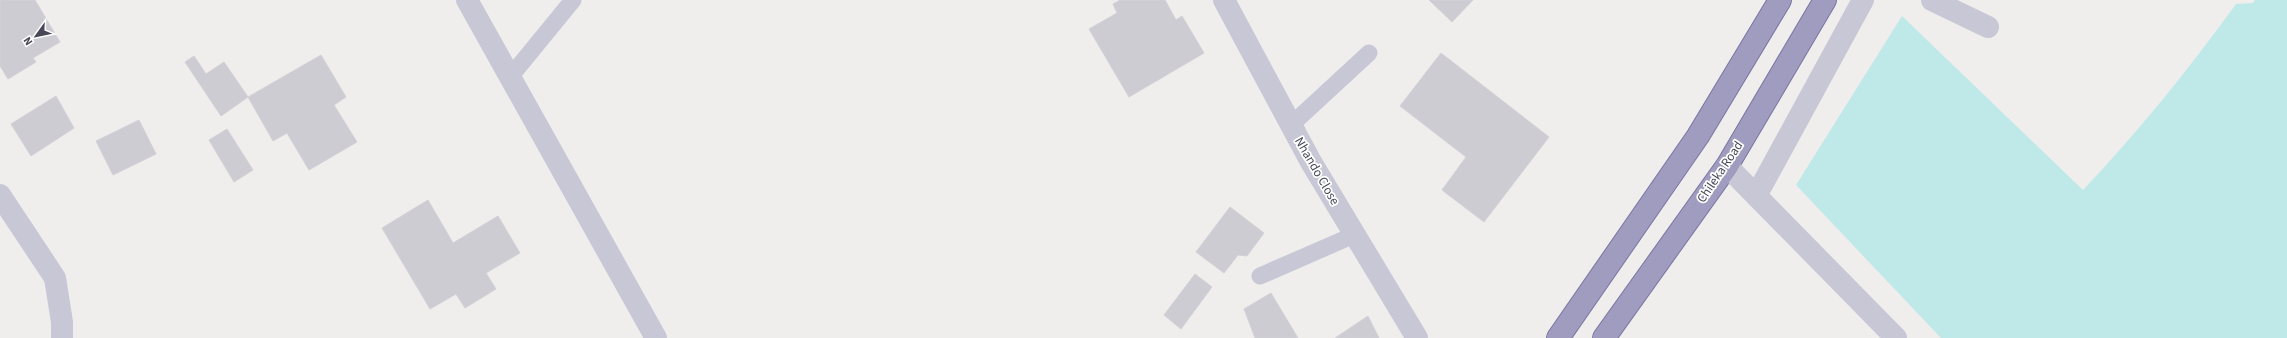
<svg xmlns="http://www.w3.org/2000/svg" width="2287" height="338" viewBox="0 0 2287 338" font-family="'Source Sans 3',sans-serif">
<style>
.green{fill:#bee9e8}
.building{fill:#ceccd3;stroke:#d3d1d7}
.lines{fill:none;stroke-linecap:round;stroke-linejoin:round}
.trunk-casing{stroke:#7a74a2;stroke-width:24}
.service{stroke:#c8c7d5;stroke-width:17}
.minor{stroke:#c8c7d5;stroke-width:22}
.trunk{stroke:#a09cbf;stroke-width:22}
.labels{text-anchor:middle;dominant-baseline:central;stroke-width:3.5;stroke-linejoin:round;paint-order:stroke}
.street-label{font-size:13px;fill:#484757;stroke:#fff}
</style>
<rect width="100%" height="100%" fill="#efeeec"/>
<path class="green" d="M2255 0H2287V338H1941L1796 185 1902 16 2083 190C2138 132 2189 69 2236 4L2253 3Z"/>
<path class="building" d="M0 0H35L60 42 33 58 36 62 8 79 0 66Z
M1120 0H1165L1176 20 1182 16 1204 53 1129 97 1089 29 1117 13 1113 4Z
M1429 0H1473L1452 22Z
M1441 53 1549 137 1484 222 1442 190 1466 157 1400 106Z
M321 55 346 97 334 105 357 142 309 170 287 133 273 141 248 97Z
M194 56 206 74 224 62 248 97 221 116 185 62Z
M56 96 74 128 31 156 11 124Z
M139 120 156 154 113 175 96 141Z
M227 129 253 170 234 182 209 140Z
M428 200 453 243 498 216 520 253 486 273 496 289 465 308 456 294 430 309 382 228Z
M1230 207 1264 233 1247 256 1238 255 1224 273 1196 252Z
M1195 274 1212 287 1181 329 1164 315Z
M1271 293 1298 338H1255L1244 309Z
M1368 316 1379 338H1335Z"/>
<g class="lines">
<defs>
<path id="trunk" d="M1558 338 1698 136 1780 0
M1604 338 1727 166 1825 0"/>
</defs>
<use href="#trunk" class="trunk-casing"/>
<path class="service" d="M510 77 573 0
M1291 125 1369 53
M1260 276 1354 235"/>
<path class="minor" d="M467 0 656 338
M1224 0 1311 162 1417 338
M1932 0 1988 27
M1727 166 1896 338
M0 195 55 278 62 322V338
M1756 196 1863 0"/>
<use href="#trunk" class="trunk"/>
</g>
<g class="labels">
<g class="street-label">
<text transform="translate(1317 171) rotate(60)">Nhando Close</text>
<text transform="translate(1720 172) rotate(-56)">Chileka Road</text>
</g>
</g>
<g transform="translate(36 36) rotate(237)" stroke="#ffffff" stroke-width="3" paint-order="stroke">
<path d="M0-3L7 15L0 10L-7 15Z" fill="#484757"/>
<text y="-6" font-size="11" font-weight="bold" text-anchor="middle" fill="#484757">N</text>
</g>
</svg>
